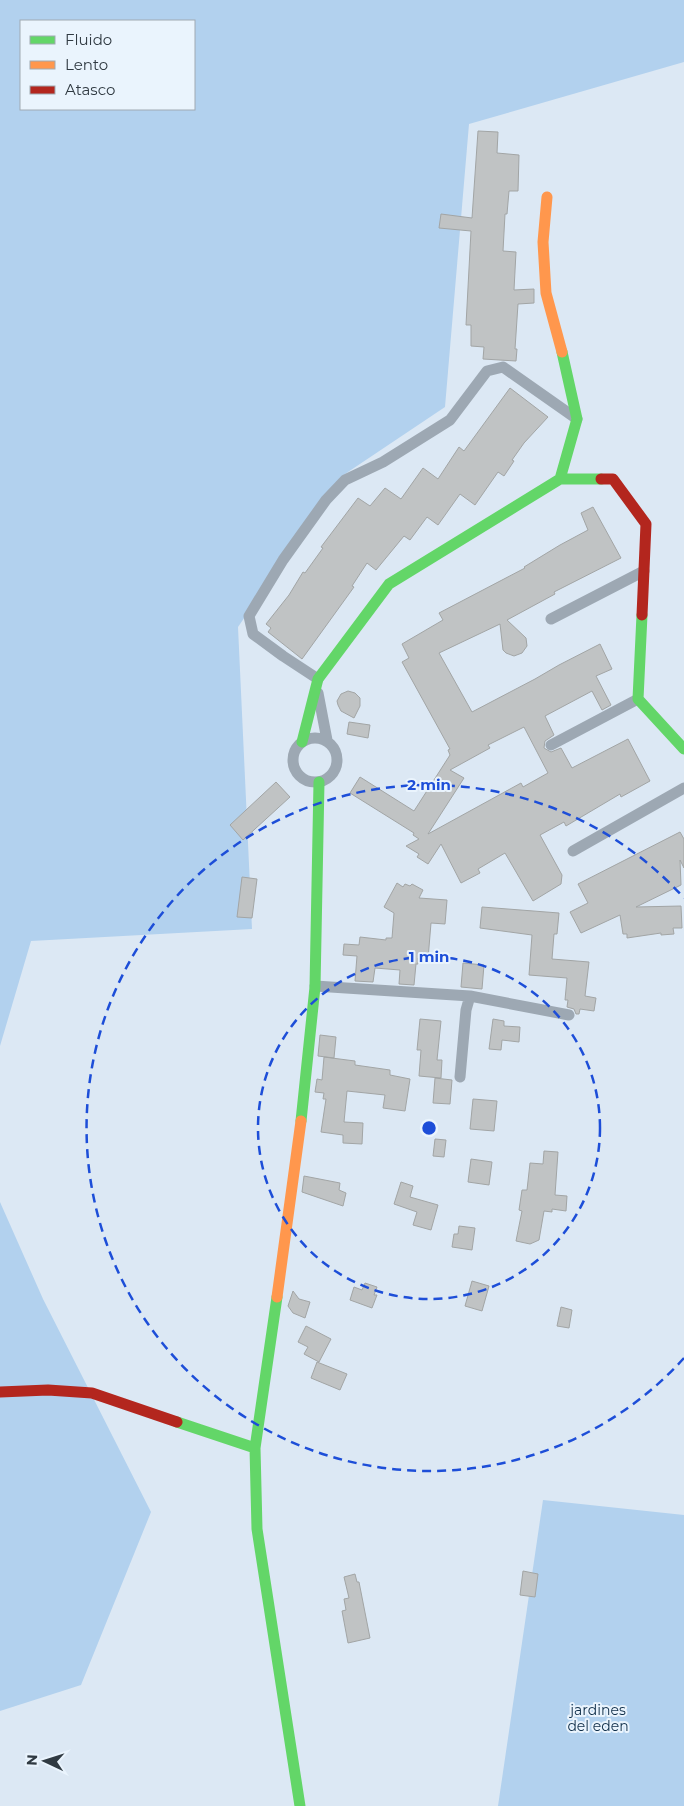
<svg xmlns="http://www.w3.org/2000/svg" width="684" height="1806" viewBox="0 0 684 1806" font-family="Montserrat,sans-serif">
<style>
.green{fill:#b2d1ee;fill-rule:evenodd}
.building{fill:#c0c3c4;stroke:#a2a5a5;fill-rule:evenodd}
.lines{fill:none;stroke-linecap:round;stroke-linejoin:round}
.street{stroke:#9da8b3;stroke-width:11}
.fast{stroke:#63d668;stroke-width:11}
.slow{stroke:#ff974d;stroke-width:11}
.jam{stroke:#b3261e;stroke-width:11}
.ring{fill:none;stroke:#1d4ed8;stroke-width:2.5;stroke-dasharray:9 6}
.labels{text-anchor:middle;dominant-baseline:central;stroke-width:4;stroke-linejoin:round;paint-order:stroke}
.park-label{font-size:14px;fill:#0f2e49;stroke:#eaf4fd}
.centre{fill:#1d4ed8;stroke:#eaf4fd;stroke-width:2.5}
.ring-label{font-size:15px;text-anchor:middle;font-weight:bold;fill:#1d4ed8;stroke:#eaf4fd;stroke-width:4;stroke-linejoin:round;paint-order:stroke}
</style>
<rect width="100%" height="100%" fill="#dce8f4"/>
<path class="green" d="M0 0H684V62L469 124 445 407 342 476 238 627 252 929 31 941 0 1046ZM21 21H194V109H21Z
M0 1202 43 1299 151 1512 81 1685 0 1711Z
M543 1500 684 1515V1806H498Z"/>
<path class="building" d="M478 131 498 132 497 153 519 155 518 191H509L507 214H505L503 251 516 252 514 290 534 289V303L518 304 515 349H517L516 361 483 359 484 347 471 346V325H466L471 231 439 228 441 214 472 218Z
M510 388 548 417 524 443 512 460 514 461 504 476 498 472 475 505 460 494 438 525 427 517 410 540 404 536 376 570 367 563 352 586 354 587 302 659 268 632 271 628 266 624 289 595 303 572 305 573 323 548 321 547 358 498 370 506 385 488 401 499 423 468 438 479 459 447 464 451Z
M593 507 621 558 554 592 555 594 507 620 526 638 527 646 522 653 514 656 506 653 503 650 500 624 439 653 472 712 535 679 559 665 600 644 612 669 596 676 611 705 602 710 592 691 545 716 554 735 545 741 544 748 551 752 561 748 572 768 628 739 650 781 621 797 620 794 566 826 564 822 540 835 562 875 561 884 533 901 505 853 478 869 480 873 461 883 441 844 428 864 417 857 419 854 406 846 419 839 413 835 414 833 350 793 360 777 414 811 450 755 448 750 450 749 402 662 409 658 402 644 443 620 439 613 525 568 524 567 560 545 588 530 581 513ZM524 727 548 773 523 787 521 783 428 834 464 778 450 770 490 748 488 745Z
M348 691 355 693 360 698V706L354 718 341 711 338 705 337 701 341 694Z
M349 722 370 725 368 738 347 734Z
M276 782 290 797 243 840 230 825Z
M680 832 684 839V868L680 860 681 885 636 907 681 906 682 928H673L674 934 661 935V933L627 938V934H623L620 915 581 933 570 912 588 903 578 884Z
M242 877 257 879 252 918 237 917Z
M397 883 403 887 405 884 410 886 412 884 423 890 419 898 447 900 445 924 431 923 428 959 418 958V964H416L414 985 399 984 400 970 375 968 373 982 355 981 357 956 343 955 344 944 359 945 360 937 386 940V938H392L394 913 384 907Z
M482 907 559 913 557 934H554L552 959 589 962 585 996 596 998 594 1011 580 1009 579 1014H576L574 1009 567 1007 568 1000H565L567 978 529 975 532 935 480 928Z
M463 963 484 965 482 989 461 987Z
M420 1019 441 1021 437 1060H442L441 1078 419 1076 421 1050H417Z
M493 1019 504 1021V1026L520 1027 519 1042 502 1040 501 1050 489 1049Z
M320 1035 336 1037 334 1058 318 1056Z
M324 1057 355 1061V1065L390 1070V1075L410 1079 405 1111 383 1108 385 1095 347 1091 344 1122 363 1123 362 1144 343 1143V1135L321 1132 326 1099H323L324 1093 315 1092 317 1079 322 1080Z
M435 1078 452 1080 450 1104 433 1103Z
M473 1099 497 1101 494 1131 470 1129Z
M435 1139 446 1140 444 1157 433 1156Z
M544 1151 558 1152 555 1195 567 1196 566 1211 552 1209V1212L544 1211 539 1240 530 1244 516 1241 522 1211 519 1210 522 1190H527L530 1163 543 1164Z
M471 1159 492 1162 489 1185 468 1182Z
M304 1176 340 1183 339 1190 346 1193 343 1206 302 1192Z
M401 1182 413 1186 410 1197 438 1205 431 1230 413 1225 417 1212 394 1204Z
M459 1226 475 1228 472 1250 452 1247 454 1234H458Z
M472 1281 489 1286 482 1311 465 1306Z
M365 1283 377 1287 374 1295H377L372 1308 350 1300 354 1287 362 1290Z
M293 1291 299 1299 310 1302 305 1318 293 1313 288 1306Z
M561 1307 572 1310 569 1328 557 1326Z
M306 1326 331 1339 319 1362 304 1354 308 1347 298 1342Z
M317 1362 347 1374 340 1390 311 1378Z
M523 1571 538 1574 535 1597 520 1595Z
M355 1574 357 1582H359L370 1638 348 1643 342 1611 346 1610 344 1599 349 1598 344 1577Z"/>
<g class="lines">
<path class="street" d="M551 619 644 571
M318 679 283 656 253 634 249 616 283 560 326 500 345 480 383 462 450 420 487 371 503 367 577 419
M318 693 327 740
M293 760a22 22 0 1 1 44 0a22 22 0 1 1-44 0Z
M551 745 638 699
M573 851 684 788
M315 986 470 996 569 1015
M460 1077 466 1010 470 996"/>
<path class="fast" d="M560 479 577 419 562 352
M642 615 638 699 684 749
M302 742 318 679 389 584 560 479H601
M301 1121 315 987 319 782
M277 1297 255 1448 257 1529 300 1806
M177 1422 255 1448"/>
<path class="slow" d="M547 197 543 242 546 293 562 352
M277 1297 301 1121"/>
<path class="jam" d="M601 479H613L646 524 642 615
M0 1392 48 1390 92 1393 177 1422"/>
</g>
<g class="ring">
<circle cx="429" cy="1128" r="171"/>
<path d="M684 1358A343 343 0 1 1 684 898"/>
</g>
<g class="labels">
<g class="park-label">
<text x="598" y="1710">jardines<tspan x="598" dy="16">del eden</tspan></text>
</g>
</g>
<circle cx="429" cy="1128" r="8" class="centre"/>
<g class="ring-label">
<text x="429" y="790">2 min</text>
<text x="429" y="962">1 min</text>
</g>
<rect x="20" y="20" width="175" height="90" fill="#eaf4fd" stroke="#a0aab2"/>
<rect x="30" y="36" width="25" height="8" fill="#63d668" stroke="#a0aab2"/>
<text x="65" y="45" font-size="15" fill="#303a42">Fluido</text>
<rect x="30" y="61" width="25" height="8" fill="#ff974d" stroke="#a0aab2"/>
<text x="65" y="70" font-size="15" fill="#303a42">Lento</text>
<rect x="30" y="86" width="25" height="8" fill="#b3261e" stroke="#a0aab2"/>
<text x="65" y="95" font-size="15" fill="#303a42">Atasco</text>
<g transform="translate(45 1761) rotate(274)" stroke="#eaf4fd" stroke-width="4" paint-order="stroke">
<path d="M0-4L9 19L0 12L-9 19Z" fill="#303a42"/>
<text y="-8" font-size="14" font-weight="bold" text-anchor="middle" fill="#303a42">N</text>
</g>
</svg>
